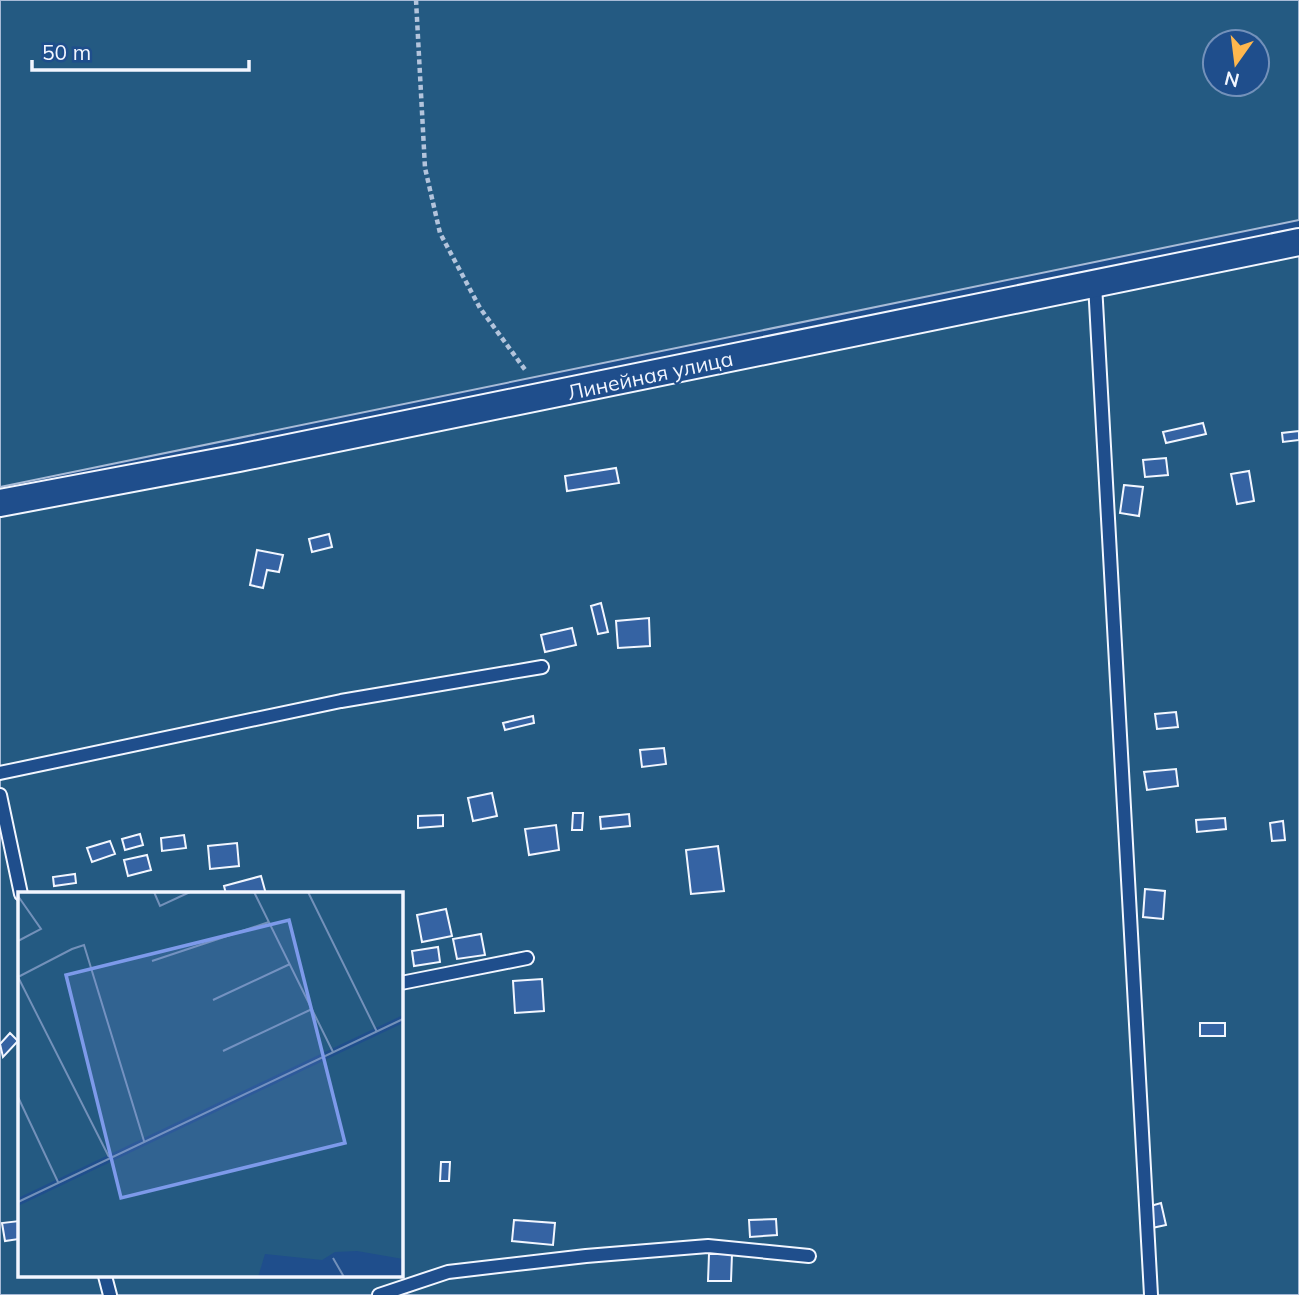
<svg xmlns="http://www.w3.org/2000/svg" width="1299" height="1295" viewBox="0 0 1299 1295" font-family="Mulish,sans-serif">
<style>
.green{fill:#245a82;stroke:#a8bbd7;stroke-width:2;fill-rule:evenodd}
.building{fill:#3563a3;stroke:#f2f6ff;stroke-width:2}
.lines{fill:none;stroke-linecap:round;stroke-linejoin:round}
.service-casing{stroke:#f2f6ff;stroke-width:16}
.minor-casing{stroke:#f2f6ff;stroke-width:30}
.path{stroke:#b3c4dc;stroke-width:4.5;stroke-dasharray:5 3.5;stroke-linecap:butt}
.service{stroke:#1f4e8c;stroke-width:12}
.minor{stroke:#1f4e8c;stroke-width:26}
.labels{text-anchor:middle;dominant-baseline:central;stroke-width:5;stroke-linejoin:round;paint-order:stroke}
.street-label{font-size:21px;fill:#f2f6ff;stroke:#1f4e8c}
.inset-road{fill:none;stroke:#7391ba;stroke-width:2}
.view{fill:#7d9aea;fill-opacity:0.15;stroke:#7d9aea;stroke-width:3.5}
.inset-edge{fill:none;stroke:#f2f6ff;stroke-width:3.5}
</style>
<rect width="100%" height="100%" fill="#1f4e8c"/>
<path class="green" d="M0 0H1299V220L0 487ZM1215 42H1257V84H1215Z
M1299 253V1295H0V514ZM19 894H401V1276H19Z"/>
<path class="building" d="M1203 423 1206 434 1166 443 1163 432Z
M1299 431V440L1283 442 1282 433Z
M1166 458 1168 475 1145 477 1143 460Z
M616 468 619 483 567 491 565 476Z
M1249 471 1254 501 1237 504 1231 474Z
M1124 485 1143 487 1139 516 1120 513Z
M329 534 332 547 312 552 309 539Z
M257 550 283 555 279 572 267 570 263 588 250 585Z
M601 603 608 632 598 634 591 606Z
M649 618 650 646 618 648 616 621Z
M572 628 576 645 545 652 541 635Z
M1176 712 1178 727 1157 729 1155 714Z
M533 716 534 723 505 730 503 723Z
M664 748 666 764 642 767 640 750Z
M1176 769 1178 786 1147 790 1144 772Z
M492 793 497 816 473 821 468 798Z
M573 813H583L582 830H572Z
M629 814 630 826 601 829 600 817Z
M443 815V826L418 828V816Z
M1225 818 1226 829 1197 832 1196 820Z
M1283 821 1285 840 1272 841 1270 823Z
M556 825 559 850 529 855 525 829Z
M140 834 143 845 125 850 122 839Z
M184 835 186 848 162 851 161 838Z
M110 841 115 854 92 862 87 848Z
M237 843 239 866 210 869 208 846Z
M718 846 724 891 691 894 686 850Z
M147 855 151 870 128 876 124 860Z
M75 874 76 883 54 886 53 877Z
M261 876 266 894H226L224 886Z
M1145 889 1165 891 1163 919 1143 917Z
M446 909 452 936 422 942 417 915Z
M481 934 485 955 457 959 453 939Z
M438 947 440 962 414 966 412 951Z
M542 979 544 1011 515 1013 513 981Z
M1200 1023H1225V1036H1200Z
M10 1033 18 1041 3 1057 0 1044Z
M441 1162H450L449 1181H440Z
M1161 1203 1166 1225 1152 1228 1147 1207Z
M776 1219 777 1235 750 1237 749 1220Z
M514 1220 555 1223 553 1245 512 1241Z
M19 1221V1239L5 1241 2 1223Z
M709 1254H732L731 1281H708Z"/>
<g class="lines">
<defs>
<path id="service" d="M1095 284 1151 1295
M0 773 341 701 542 667
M0 795 21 894
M401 983 527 958
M105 1276 110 1295
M379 1295 448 1272 586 1256 708 1246 809 1256"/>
<path id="minor" d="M0 503 239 458 1299 242"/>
</defs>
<use href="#service" class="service-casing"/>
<use href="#minor" class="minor-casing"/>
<path class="path" d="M416 0 425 168 440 233 480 308 526 371"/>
<use href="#service" class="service"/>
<use href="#minor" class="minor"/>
</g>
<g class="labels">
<g class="street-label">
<text transform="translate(650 375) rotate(-12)">Линейная улица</text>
</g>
</g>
<g transform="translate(18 892)">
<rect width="385" height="385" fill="#1f4e8c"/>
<path d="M0 0H385V123L0 306ZM385 131V367L339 359 317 360 304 368 247 362 240 385H0V314Z" fill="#245a82"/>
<path class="inset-road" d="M136 0 142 14 172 0M236 0 315 160M290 0 359 140M0 4 23 37 0 49M134 69 251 30M195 108 272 72M205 159 294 117M0 205 40 290M91 265 0 85 54 57 66 53 126 249M0 310 385 127M315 366 326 385"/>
<path class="view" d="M271 28 327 251 103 306 48 83Z"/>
<rect width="385" height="385" class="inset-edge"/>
</g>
<g transform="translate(1236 63) rotate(194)"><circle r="33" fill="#1f4e8c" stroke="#7391ba" stroke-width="2"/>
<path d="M0-5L12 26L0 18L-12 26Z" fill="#ffb74d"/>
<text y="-10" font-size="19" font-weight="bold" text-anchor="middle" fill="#f2f6ff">N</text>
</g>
<path d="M32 60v10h217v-10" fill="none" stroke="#f2f6ff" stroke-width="3.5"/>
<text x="42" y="60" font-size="21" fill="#f2f6ff" stroke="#1f4e8c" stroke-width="5" paint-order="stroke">50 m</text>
</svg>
